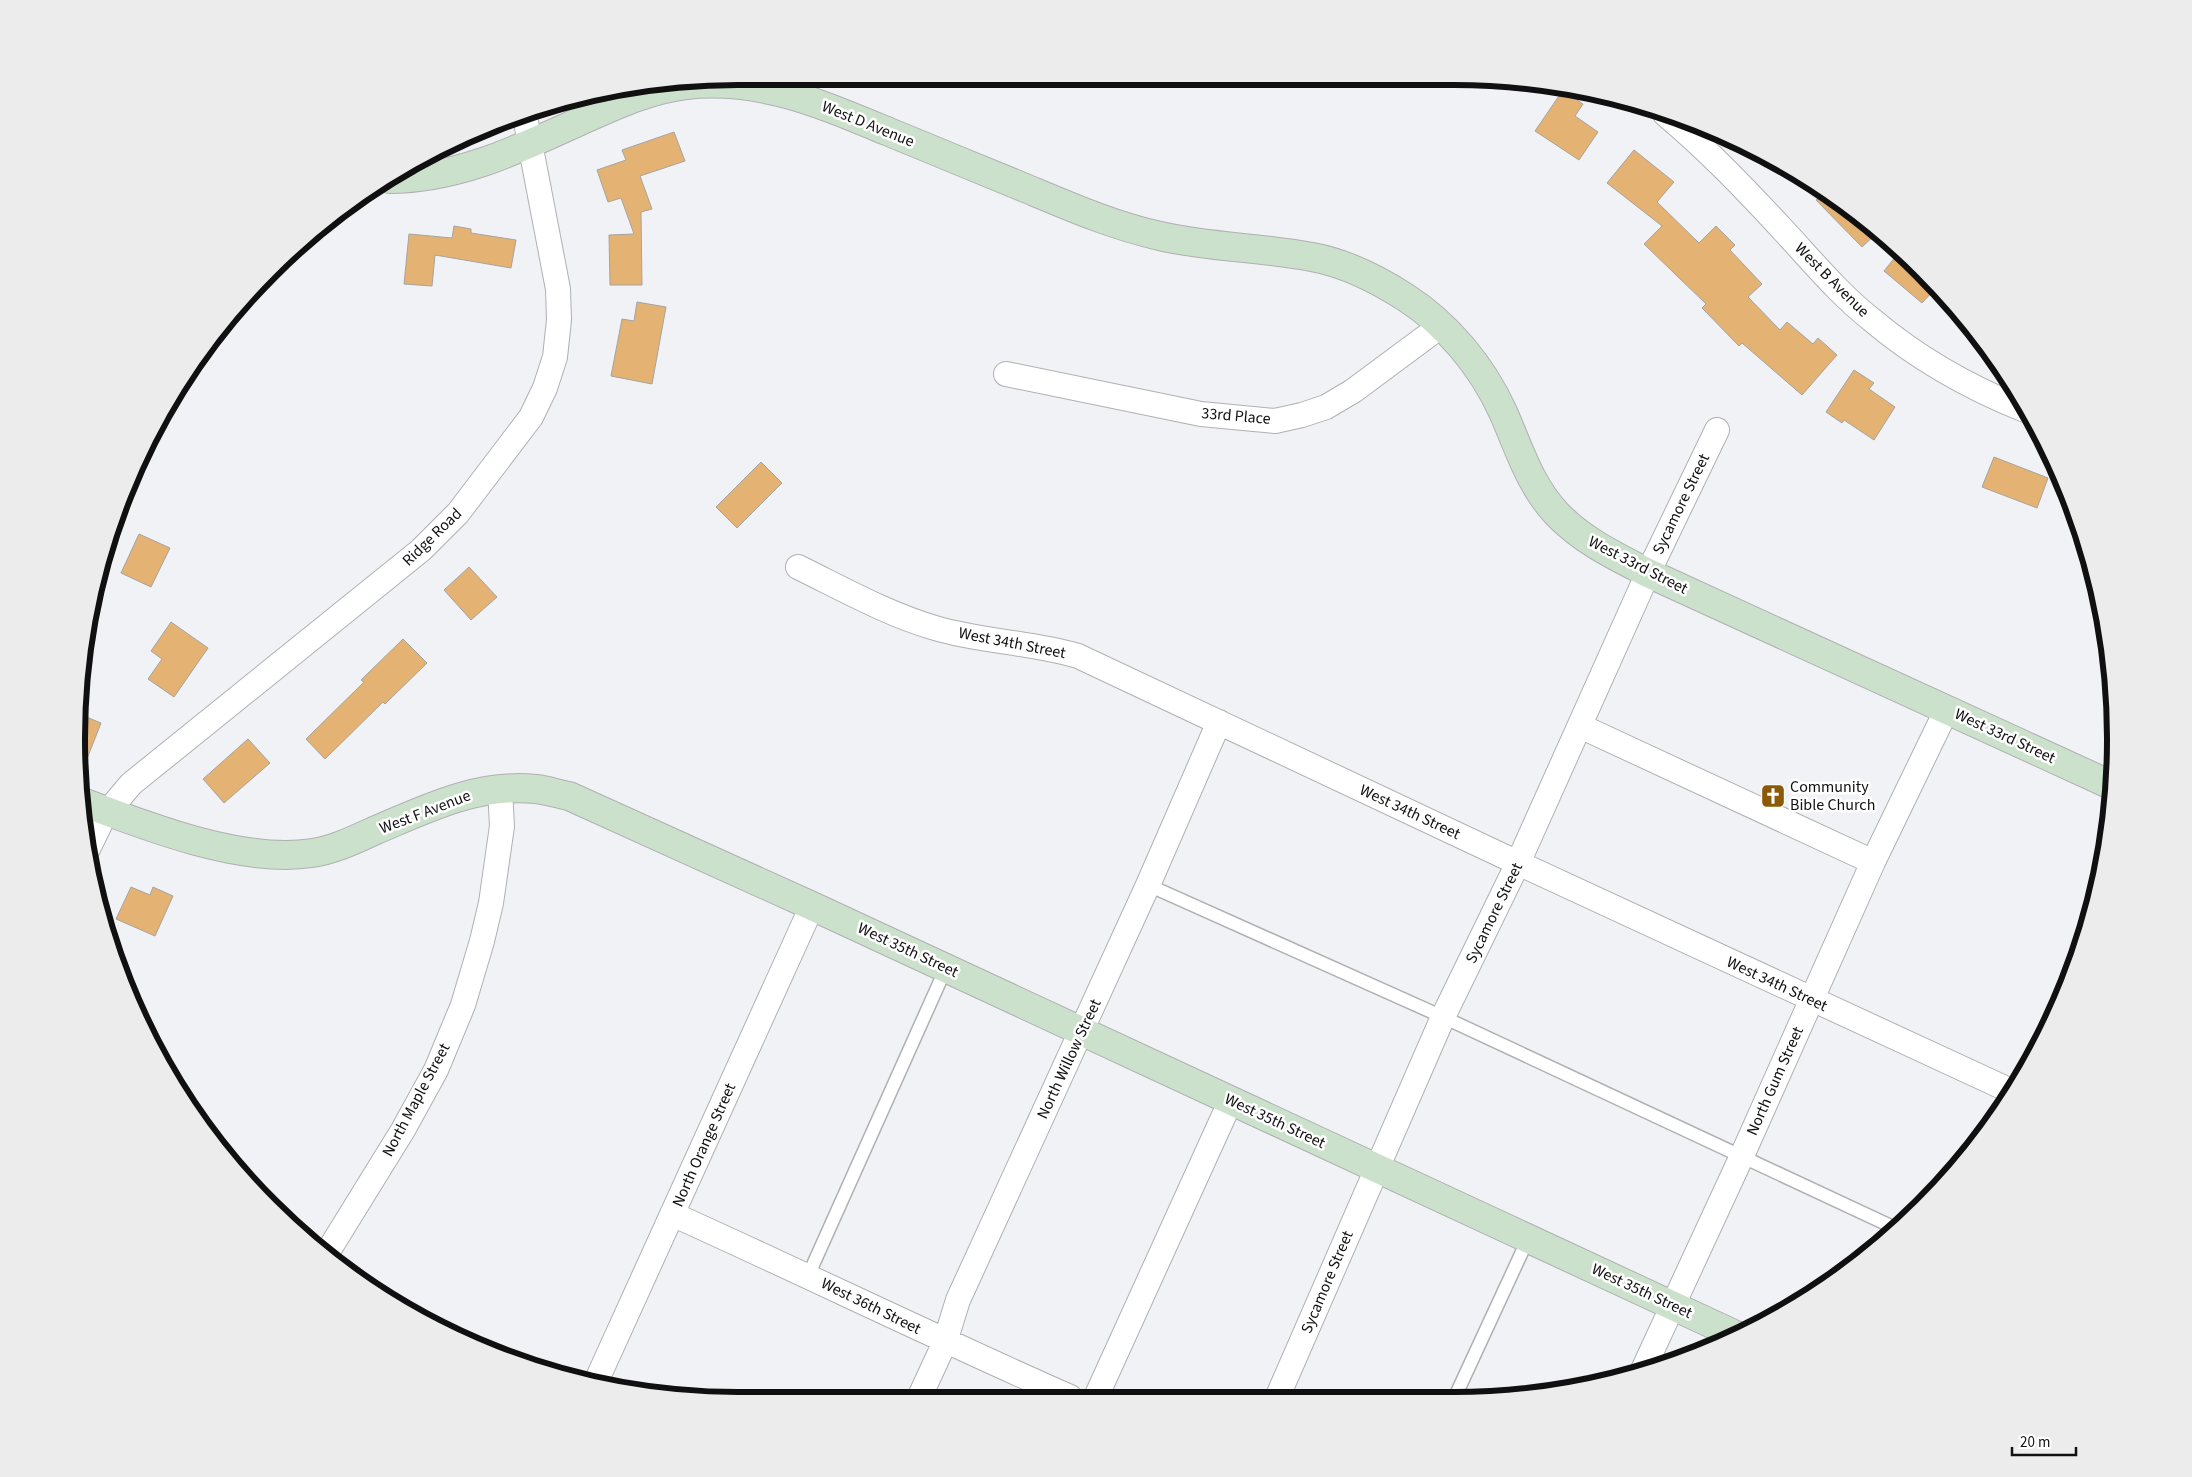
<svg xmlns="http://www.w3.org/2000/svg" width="2192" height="1477" viewBox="0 0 2192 1477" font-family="'Source Sans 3',sans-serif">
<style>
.building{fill:#e4b373;stroke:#a5a3a0}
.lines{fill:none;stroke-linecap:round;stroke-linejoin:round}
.lane-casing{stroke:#afb0b3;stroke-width:15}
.street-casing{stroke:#afb0b3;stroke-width:26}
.secondary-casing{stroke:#afb0b3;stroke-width:30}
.lane{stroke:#fff;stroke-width:12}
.street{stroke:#fff;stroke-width:24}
.secondary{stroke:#cce1cb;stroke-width:28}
.labels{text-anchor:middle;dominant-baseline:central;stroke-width:5;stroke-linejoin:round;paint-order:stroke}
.street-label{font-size:16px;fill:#101011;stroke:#fff}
.poi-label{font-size:16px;fill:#101011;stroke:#fff;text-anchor:start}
.rim{fill:none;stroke:#101011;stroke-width:6}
</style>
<rect width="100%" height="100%" fill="#f1f2f5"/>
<path class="building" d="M1563 90 1583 104 1575 116 1598 132 1579 160 1535 131Z
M674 132 685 161 640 176 652 209 641 212 642 285H610L609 235 634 234 621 198 608 202 597 170 626 160 622 150Z
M1634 150 1674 182 1657 202 1699 243 1716 226 1735 245 1730 250 1762 284 1748 297 1780 330 1787 322 1813 344 1818 338 1837 355 1802 395 1742 343 1739 346 1702 308 1706 304 1644 244 1662 226 1607 183Z
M1821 195 1868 226 1878 232 1862 247 1816 200Z
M454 226 471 229V233L516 240 511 268 435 255 432 286 404 284 409 234 452 238Z
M1900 251 1935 289 1922 303 1884 271Z
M637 302 666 307 652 384 611 376 622 319 634 321Z
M1854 370 1874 383 1869 389 1895 407 1874 440 1844 420 1842 423 1826 412Z
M1994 457 2048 478 2037 508 1982 487Z
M761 462 782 483 737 528 716 507Z
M139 534 170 548 151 587 121 573Z
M469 567 497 597 471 620 444 590Z
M171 622 208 648 174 697 148 679 162 659 151 651Z
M403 639 427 663 385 704 383 702 325 759 306 739 364 682 361 680Z
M79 714 101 723 83 769Z
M248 739 270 763 224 803 203 779Z
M131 887 150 895 153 887 173 896 155 936 116 919Z"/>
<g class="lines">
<defs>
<path id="lane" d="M1148 885 1443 1017 1895 1228
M808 1276 946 968
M1454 1399 1528 1239"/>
<path id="street" d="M1665 114C1708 150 1746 190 1784 231 1812 261 1839 294 1872 320 1917 358 1970 388 2025 410
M1006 374 1201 414 1275 421 1302 415 1326 407 1353 391 1442 325
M798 567C843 589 887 614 935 628 982 642 1031 642 1078 656L1518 863 2011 1091
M1580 726 1873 862
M88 849 104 816 131 784 421 550 458 513 531 417 545 388 555 357 559 320 558 289 524 112
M672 1214C805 1274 936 1338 1070 1397
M327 1253 403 1130 436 1070 463 1005 482 941 491 903 502 826 500 789
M1642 1372 1741 1158 1873 862 1947 709
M595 1384 812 906
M920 1396 945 1342 958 1300 1148 885 1219 722
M1096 1397 1231 1100
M1277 1398 1443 1017 1518 863 1648 573 1717 430"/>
<path id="secondary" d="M389 179C461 179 525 146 589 117 620 103 652 89 686 85 761 77 821 104 889 132 936 151 983 171 1030 190 1073 208 1115 226 1160 236 1210 248 1262 247 1312 257 1345 263 1377 279 1405 297 1447 324 1482 366 1503 412 1519 448 1529 484 1557 514 1583 541 1615 556 1648 573L2111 785
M85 803C148 827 244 864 312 853 334 850 356 839 376 830 428 808 478 783 536 789 547 790 558 794 569 796L812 906 1738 1336"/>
</defs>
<use href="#lane" class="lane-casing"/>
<use href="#street" class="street-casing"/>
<use href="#secondary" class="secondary-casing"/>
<use href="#lane" class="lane"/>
<use href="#street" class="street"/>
<use href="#secondary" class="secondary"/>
</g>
<defs>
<symbol id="church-square" viewBox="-11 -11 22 22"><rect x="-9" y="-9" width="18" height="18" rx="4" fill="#8c5906" stroke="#fff"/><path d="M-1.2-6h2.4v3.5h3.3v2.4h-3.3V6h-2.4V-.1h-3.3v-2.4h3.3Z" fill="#fff"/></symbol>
</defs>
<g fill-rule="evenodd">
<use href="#church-square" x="1759" y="782" width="28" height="28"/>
</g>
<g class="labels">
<g class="street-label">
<text transform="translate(868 124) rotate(22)">West D Avenue</text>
<text transform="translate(1832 280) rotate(45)">West B Avenue</text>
<text transform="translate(1236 416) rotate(5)">33rd Place</text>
<text transform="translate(1681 504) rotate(-64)">Sycamore Street</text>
<text transform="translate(432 537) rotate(-44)">Ridge Road</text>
<text transform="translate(1638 565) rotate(27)">West 33rd Street</text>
<text transform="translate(1012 643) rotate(11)">West 34th Street</text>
<text transform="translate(2005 736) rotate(25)">West 33rd Street</text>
<text transform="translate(425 812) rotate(-21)">West F Avenue</text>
<text transform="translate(1410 812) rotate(25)">West 34th Street</text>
<text transform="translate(1494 913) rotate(-64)">Sycamore Street</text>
<text transform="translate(908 950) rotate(25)">West 35th Street</text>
<text transform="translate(1777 984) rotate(25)">West 34th Street</text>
<text transform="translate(1069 1059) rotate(-65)">North Willow Street</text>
<text transform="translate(1775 1081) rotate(-66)">North Gum Street</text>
<text transform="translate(416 1100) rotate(-62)">North Maple Street</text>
<text transform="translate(1275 1121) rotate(25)">West 35th Street</text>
<text transform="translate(704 1145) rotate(-66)">North Orange Street</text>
<text transform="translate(1327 1282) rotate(-67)">Sycamore Street</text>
<text transform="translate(1642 1291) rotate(25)">West 35th Street</text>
<text transform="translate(871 1306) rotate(26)">West 36th Street</text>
</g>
<g class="poi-label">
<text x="1790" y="787">Community<tspan x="1790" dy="18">Bible Church</tspan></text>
</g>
</g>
<path d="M0 0H2192V1477H0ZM738 85H1454A653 653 0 0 1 2107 738V739A653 653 0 0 1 1454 1392H738A653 653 0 0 1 85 739V738A653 653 0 0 1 738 85Z" fill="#ececec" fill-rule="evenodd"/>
<path class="rim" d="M738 85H1454A653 653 0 0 1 2107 738V739A653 653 0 0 1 1454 1392H738A653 653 0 0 1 85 739V738A653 653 0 0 1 738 85Z"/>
<path d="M2012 1447v8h64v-8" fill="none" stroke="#101011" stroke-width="2.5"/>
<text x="2020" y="1447" font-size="15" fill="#101011" stroke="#ffffff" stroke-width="4" paint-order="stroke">20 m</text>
</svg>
